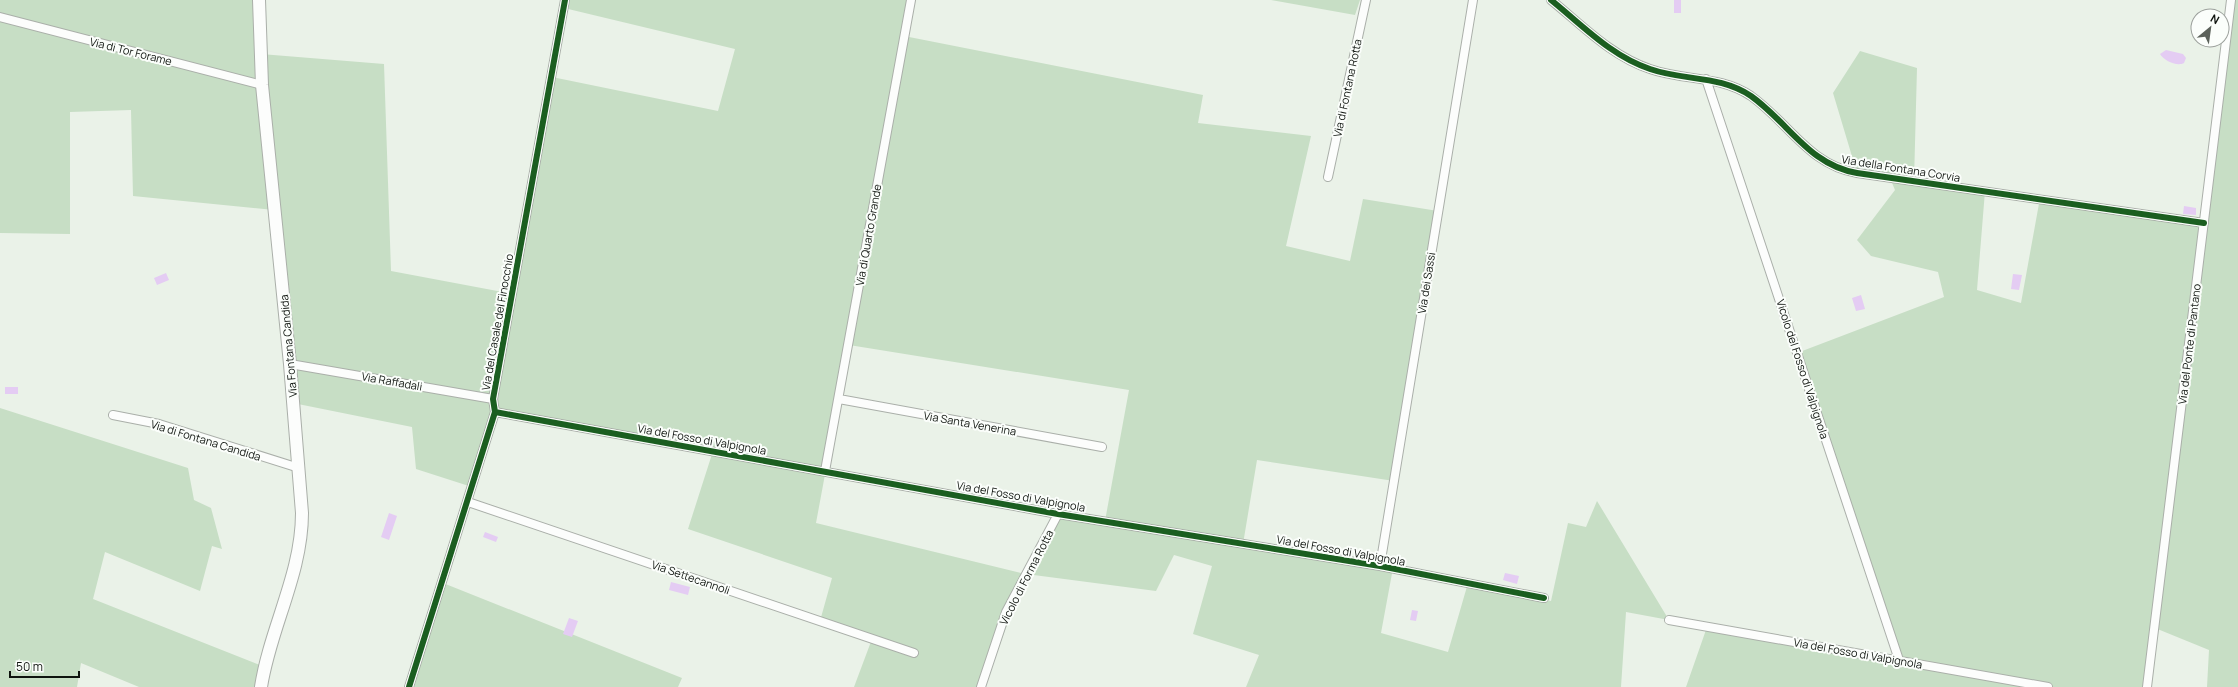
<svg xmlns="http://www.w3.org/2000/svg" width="2238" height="687" viewBox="0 0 2238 687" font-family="Manrope,sans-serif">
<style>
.green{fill:#c7dec5;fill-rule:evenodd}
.water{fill:#e4ccf3}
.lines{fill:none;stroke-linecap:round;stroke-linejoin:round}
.minor-casing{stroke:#aaafa9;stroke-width:10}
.secondary-casing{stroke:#aaafa9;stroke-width:14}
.minor{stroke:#fcfdfc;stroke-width:8}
.secondary{stroke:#fcfdfc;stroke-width:12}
.cycleway-casing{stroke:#fbfefb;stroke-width:8}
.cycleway{stroke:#1b5e20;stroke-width:6}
.labels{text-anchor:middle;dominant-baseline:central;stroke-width:4;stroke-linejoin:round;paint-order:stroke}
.street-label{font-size:11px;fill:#0e130e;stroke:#fbfefb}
</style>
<rect width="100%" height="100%" fill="#eaf2e8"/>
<path class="green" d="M0 0H259L261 54 384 64 391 271 508 293 552 77 718 111 735 49 564 8 565 0H911L904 36 1203 95 1198 123 1311 136 1286 246 1350 261 1363 199 1438 211 1394 481 1257 460 1243 544 1393 568 1381 633 1448 652 1468 583 1551 601 1568 523 1586 527 1597 501 1669 620 1626 612 1621 687H1246L1259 655 1193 634 1212 566 1174 555 1156 591 1026 574 984 687H854L872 639 820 621 832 578 688 529 713 451 496 412 472 487 416 469 412 427 293 403 274 210 133 196 131 110 70 112V234L0 233ZM849 345 1129 390 1105 521 1058 514 1025 574 816 523Z
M1271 0H1360L1355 15Z
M2231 0H2238V687H2207L2209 650 2155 628 2147 687H1686L1707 627 1898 660 1797 353 1944 297 1938 272 1871 256 1857 240 1895 190 1890 178 1857 173 1833 93 1860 51 1917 68 1914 181 1985 191 1977 290 2021 303 2040 198 2204 223Z
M0 408 188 468 194 500 211 508 222 549 212 546 200 591 105 552 93 599 265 667 261 687H139L81 663 77 687H0Z
M443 583 682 678 678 687H409Z"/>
<path class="water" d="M1674 0H1681V13H1674Z
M2166 50 2183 54 2186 58 2184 63C2177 67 2163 60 2160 54Z
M2184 206 2196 208V215L2183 214Z
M166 273 169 280 157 285 154 278Z
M2013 274 2022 275 2019 290 2011 289Z
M1861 295 1865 309 1856 311 1852 298Z
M5 387H18V394H5Z
M389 513 397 516 389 540 381 537Z
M485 532 498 537 496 542 483 537Z
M1505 573 1519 576 1517 584 1503 580Z
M671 582 690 587 688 595 669 590Z
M1412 610 1418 611 1416 621 1410 620Z
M569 618 578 621 572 637 563 634Z"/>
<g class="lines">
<defs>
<path id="minor" d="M1551 0C1582 25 1611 56 1650 69 1684 81 1720 75 1751 96 1789 123 1809 165 1857 173L2204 223
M0 17 262 85
M1706 79 1899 660
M1328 177 1366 0
M290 364 493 399
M839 399 1102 447
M495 412 1058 514 1380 566 1544 598
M113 415 159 424 299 468
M825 471 911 0
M468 502 914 653
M1380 566 1473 0
M1669 620 2048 687
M409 687 495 412 493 399 565 0
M981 687 1006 612 1058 514
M2147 687 2231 0"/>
<path id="secondary" d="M259 0 262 85 290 364 302 513C302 574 270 628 261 687"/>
</defs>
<use href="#minor" class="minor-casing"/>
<use href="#secondary" class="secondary-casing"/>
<use href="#minor" class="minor"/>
<use href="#secondary" class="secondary"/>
<defs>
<path id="cycleway" d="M1551 0C1582 25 1611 56 1650 69 1684 81 1720 75 1751 96 1789 123 1809 165 1857 173L2204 223
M495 412 1058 514 1380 566 1544 598
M409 687 495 412 493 399 565 0"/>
</defs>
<use href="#cycleway" class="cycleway-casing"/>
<use href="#cycleway" class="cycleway"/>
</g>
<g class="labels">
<g class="street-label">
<text transform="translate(131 51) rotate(14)">Via di Tor Forame</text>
<text transform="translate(1347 88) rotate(-78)">Via di Fontana Rotta</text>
<text transform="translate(1901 168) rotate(9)">Via della Fontana Corvia</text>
<text transform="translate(868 235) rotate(-80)">Via di Quarto Grande</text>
<text transform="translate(1426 283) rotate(-81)">Via dei Sassi</text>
<text transform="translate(497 322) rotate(-80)">Via del Casale del Finocchio</text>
<text transform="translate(2189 344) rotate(-83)">Via del Ponte di Pantano</text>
<text transform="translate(288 346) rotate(-95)">Via Fontana Candida</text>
<text transform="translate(1803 369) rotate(72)">Vicolo del Fosso di Valpignola</text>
<text transform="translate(392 381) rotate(10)">Via Raffadali</text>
<text transform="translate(970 423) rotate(10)">Via Santa Venerina</text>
<text transform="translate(702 439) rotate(10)">Via del Fosso di Valpignola</text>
<text transform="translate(206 440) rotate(17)">Via di Fontana Candida</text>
<text transform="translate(1021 496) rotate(10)">Via del Fosso di Valpignola</text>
<text transform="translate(1341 550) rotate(10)">Via del Fosso di Valpignola</text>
<text transform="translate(691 577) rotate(19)">Via Settecannoli</text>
<text transform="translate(1026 577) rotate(-63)">Vicolo di Forma Rotta</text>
<text transform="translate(1858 653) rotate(10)">Via del Fosso di Valpignola</text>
</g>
</g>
<g transform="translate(2210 28) rotate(29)"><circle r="19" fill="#fbfefb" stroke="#9ca09c"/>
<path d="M0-3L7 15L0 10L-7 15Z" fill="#5b615a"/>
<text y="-6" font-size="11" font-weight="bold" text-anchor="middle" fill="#0e130e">N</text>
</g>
<path d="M10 671v6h69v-6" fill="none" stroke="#0e130e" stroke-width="2"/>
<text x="16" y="671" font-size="12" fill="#0e130e" stroke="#fbfefb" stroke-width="3" paint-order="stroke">50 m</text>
</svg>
